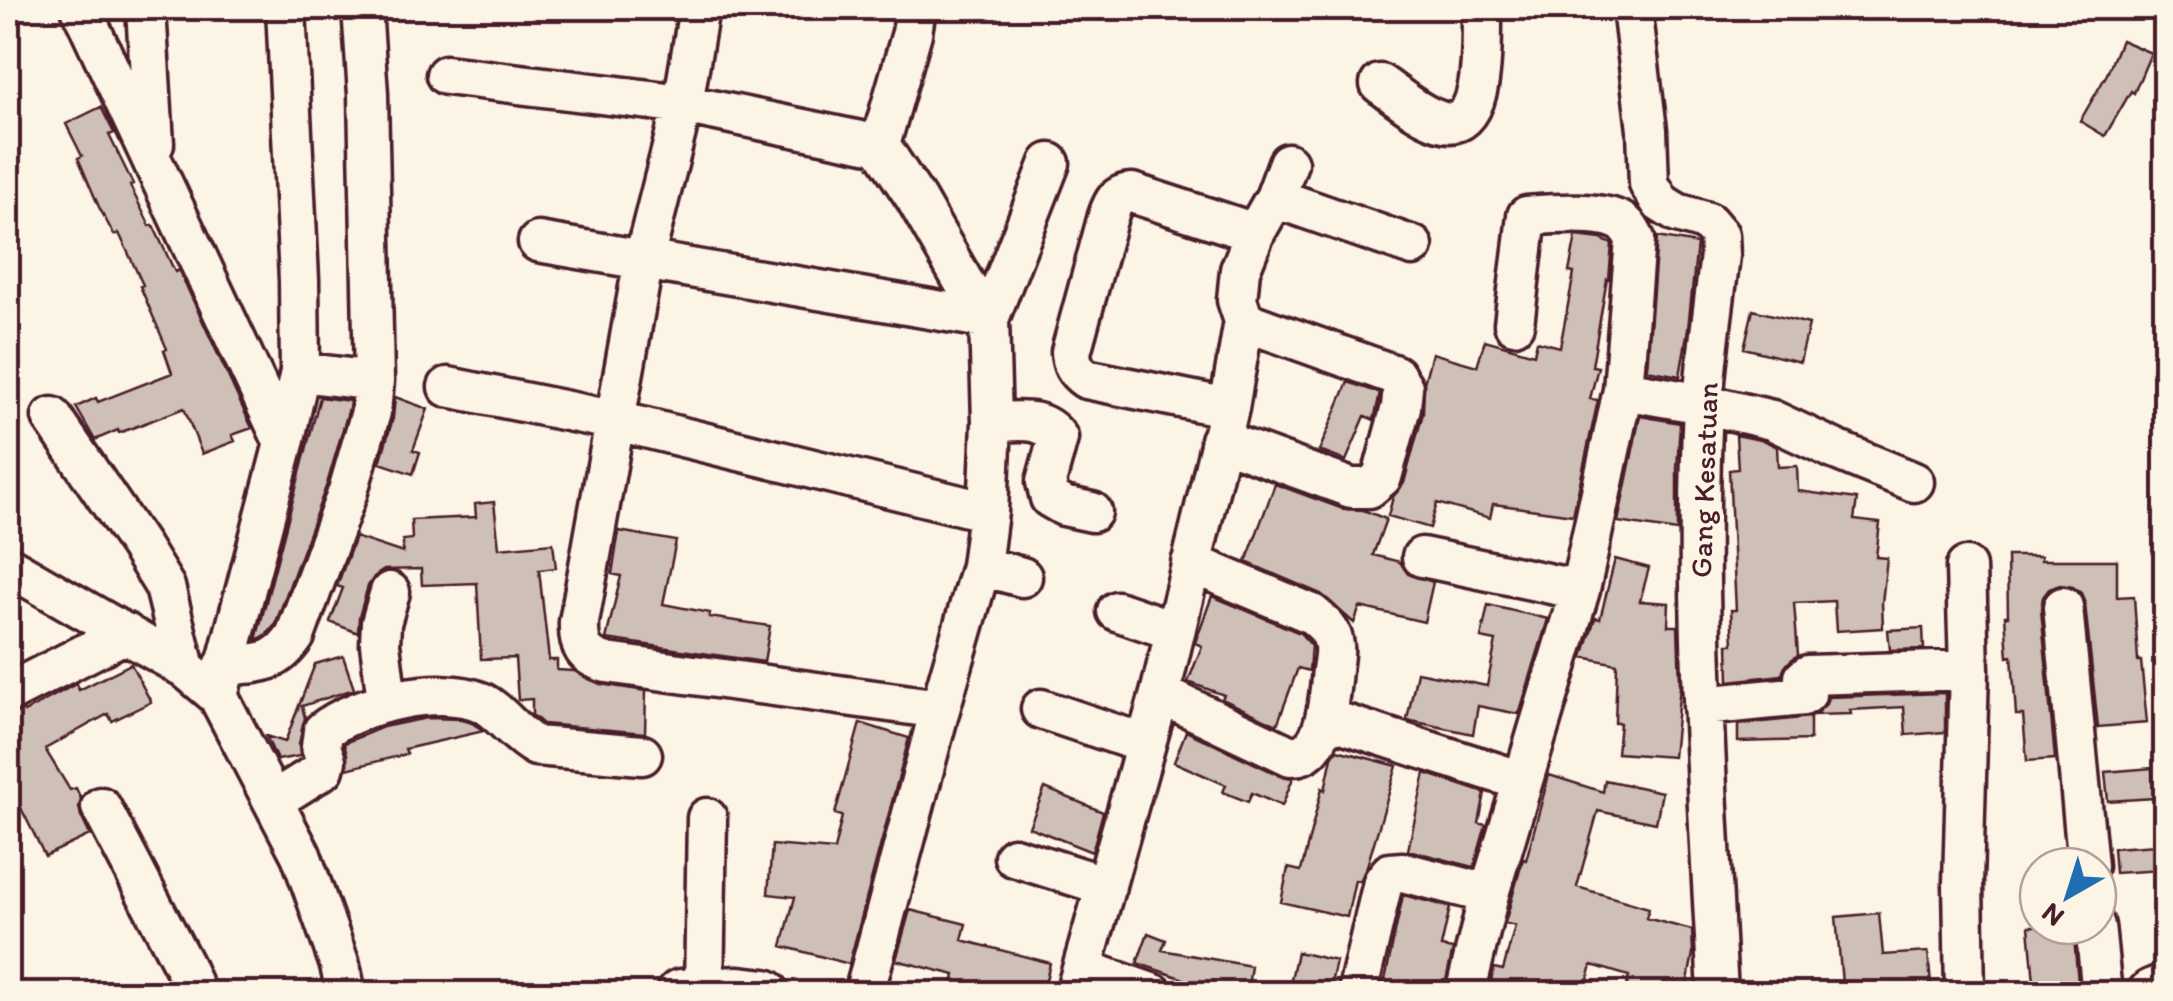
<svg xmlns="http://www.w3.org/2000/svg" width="2173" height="1001" viewBox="0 0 2173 1001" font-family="Itim,sans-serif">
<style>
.building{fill:#cfc0b7;stroke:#4a1f2b;stroke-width:2.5}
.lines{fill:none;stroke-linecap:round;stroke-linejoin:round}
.minor-casing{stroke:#4a1f2b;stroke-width:45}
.major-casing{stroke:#4a1f2b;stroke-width:55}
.minor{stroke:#fcf5e5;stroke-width:38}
.major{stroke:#fcf5e5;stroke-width:48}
.labels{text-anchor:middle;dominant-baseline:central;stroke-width:8;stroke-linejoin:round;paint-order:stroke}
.street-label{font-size:30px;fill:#4a1f2b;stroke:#fcf5e5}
</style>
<rect width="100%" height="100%" fill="#fcf5e5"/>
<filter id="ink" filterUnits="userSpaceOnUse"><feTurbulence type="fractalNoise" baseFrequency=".01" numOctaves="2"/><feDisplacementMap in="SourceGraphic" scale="20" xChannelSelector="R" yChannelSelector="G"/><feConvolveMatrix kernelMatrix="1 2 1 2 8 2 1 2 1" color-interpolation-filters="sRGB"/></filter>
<g filter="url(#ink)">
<path class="building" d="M2121 40 2151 53 2134 93 2131 91 2105 136 2080 121 2107 74Z
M101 107 114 133 109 135 133 184 130 186 150 226 153 225 175 272 179 270 252 428 232 435 235 441 202 454 184 408 119 433 118 430 95 440 76 407 96 398 98 402 172 373 164 350 167 349 140 286 143 285 119 233 114 235 99 207 78 158 82 156 66 124Z
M1576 236 1601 239 1612 244 1609 280 1607 279 1592 366 1598 367 1590 399 1598 400 1573 515 1493 504 1490 518 1437 503 1430 528 1388 516 1393 497 1404 483 1423 413 1424 383 1432 353 1477 366 1485 340 1534 354 1537 341 1560 347 1574 273 1569 272Z
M1657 237 1697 244 1688 329 1680 376 1647 370Z
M1753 310 1809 324 1800 362 1744 348Z
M1348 382 1380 393 1374 420 1365 416 1346 461 1319 451Z
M320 397 350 401 349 408 327 484 275 625 266 635 256 640Z
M395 397 428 409 413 450 420 452 413 474 380 463 393 418Z
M1640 416 1680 423 1677 468V531L1618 522Z
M1736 435 1765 441 1777 447 1778 467 1797 466 1798 491 1857 499 1854 520 1880 523 1876 557 1887 558 1882 603 1883 628 1836 631 1834 601 1794 603 1798 655 1790 661 1784 668 1782 675 1729 681 1728 644H1733L1731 610H1736L1729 470 1738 469Z
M1275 484 1343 509 1363 510 1386 519 1373 555 1400 562 1408 574 1433 582 1424 622 1360 607 1354 623 1321 594 1246 562Z
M494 502 499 548 553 543 556 568 539 570 549 660H557V670L574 671 600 684 646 691 645 733 543 724 536 718 532 715V699L518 700 515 658 481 659 477 583 422 585 421 569 384 570 374 577 368 586 359 617 358 633 330 622 343 588 337 586 355 537 403 553V540L412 539 411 520 476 517 475 504Z
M619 531 676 541 663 604 710 613 709 617 770 626 764 662 606 639 621 576 612 574Z
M2007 556H2041V560H2117V597L2134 596 2138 661H2141L2147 723 2098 727 2085 604 2081 593 2073 587 2060 585 2049 589 2043 597 2041 609 2055 759 2027 761 2023 715H2016L2012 656 2008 657 2005 616H2008Z
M1615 559 1649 568 1640 601 1669 603 1668 626H1678L1680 686 1673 757 1617 753 1620 723H1615L1617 664 1583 657 1595 618 1600 619Z
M1212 596 1300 633 1311 645 1309 671 1298 668 1277 725 1222 699 1224 695 1188 682 1202 646 1195 643 1196 640Z
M1488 605 1548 619 1519 714 1478 706 1473 734 1407 720 1417 672 1487 686 1496 641 1481 638Z
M1923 628 1924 649 1890 650 1888 630Z
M343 656 354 689 302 706 305 718 299 744 300 756 277 760 266 736 285 742 315 664Z
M131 664 151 702 112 721 108 714 45 749 70 790 76 788 81 799 79 807 81 816 90 835 45 856 8 782V718L23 710 24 712 76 684 79 690Z
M1945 693V732L1906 735 1904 707 1850 710 1851 714 1814 715 1826 704 1828 697Z
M1810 717V740L1738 742V725Z
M427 718 460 719 472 723 484 731 405 749 407 754 347 769V754L344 744 349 741 383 727Z
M860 723 909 738 849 964 782 946 795 897 768 894 772 845 834 850 842 816 835 814Z
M1186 731 1281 776 1293 778 1282 806 1252 793 1248 802 1223 792 1226 785 1174 762Z
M1337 750 1397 766 1367 866 1360 881 1355 880 1347 917 1281 902 1288 868 1301 871 1322 788 1325 790 1332 757Z
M2152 768 2154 798 2108 801 2105 772Z
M1425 773 1485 793 1479 823 1486 825 1474 867 1408 850Z
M1549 775 1603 792 1605 780 1662 792 1656 823 1598 811 1577 887 1649 908 1646 918 1692 930 1693 953 1687 986 1675 983 1672 994H1625L1629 976 1592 965 1584 994H1488L1494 968 1503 970 1515 926 1505 923 1523 859 1526 860Z
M1045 788 1103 812 1092 852 1029 827Z
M2157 845 2160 870 2115 873 2113 848Z
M1403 895 1450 907 1441 947 1453 949 1443 994H1382Z
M910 910 966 924 962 940 1050 963 1043 994H951L955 975 896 960Z
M1879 913 1883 955 1928 952 1932 994H1843L1836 917Z
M2029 926H2073L2079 994H2035Z
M1148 933 1166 940 1162 950 1251 966 1247 994 1183 983 1184 979 1137 963Z
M1297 952 1336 961 1329 993 1290 984Z"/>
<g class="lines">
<defs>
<path id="minor" d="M81 8 284 443 218 696
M146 8 154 144
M699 8 683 104 644 259 579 622C578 646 584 657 607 663L940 709
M916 8 912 33 880 145 916 199 975 302 977 316
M1632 8 1647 130 1649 184 1661 203 1677 213 1708 222 1719 235 1720 255C1714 305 1706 356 1703 407 1693 602 1708 798 1718 994
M446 75 683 104 880 145
M1380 84C1398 96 1419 115 1440 121 1489 137 1481 36 1482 8
M1275 198 1413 246
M538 242 989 319
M300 372 374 381
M448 387 617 421 988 512
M1623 390 1703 404 1772 420 1836 450 1914 482
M1229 408 1086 379C1075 371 1072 365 1071 352L1108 216C1113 202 1116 194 1132 193L1255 233
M52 417 141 548 165 587 185 668
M992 422C1018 422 1041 415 1058 438L1046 482 1050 498 1064 506 1092 512
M1220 440 1351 488H1369L1382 477 1401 407 1403 387 1395 375 1244 321
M284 443 300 372 299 280 286 8
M1422 557 1580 590
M8 566 185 668 218 696 301 855 340 965 346 994
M981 566 1022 577
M2063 607 2088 866
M1117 611 1175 631
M224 666C258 662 274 667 295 636L348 491 371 412 374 381 368 94 362 8
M8 693 126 633
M1160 694 1291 756C1327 757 1329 696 1332 670 1333 663 1335 653 1334 646 1333 631 1323 623 1312 614L1191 563
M387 701 380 644 381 623 390 592
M1703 706 1803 696 1806 694 1804 678 1808 675 1969 670
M1041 709 1145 744
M1345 724 1522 781
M273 801 324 769 326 761 321 747 323 731C356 704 440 684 481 702 500 711 515 735 536 746L642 755
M101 807 184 966 196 994
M1014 857 1106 886
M2095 926 2102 994
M1082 969 1154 994
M704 991 707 818
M864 994 940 709 981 566 988 512 992 422 989 319 1050 163
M1075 994 1160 694 1229 408 1244 321 1237 300 1240 270 1255 233 1275 198 1288 163
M1357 994 1383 882 1390 873 1403 872 1489 894
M1465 994 1489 894 1580 590 1623 390 1635 239C1633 235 1629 228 1626 225 1608 209 1550 214 1527 216L1514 324
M1965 994 1963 883 1969 670 1966 567"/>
<path id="major" d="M681 994 739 991 765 994
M2152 994 2166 988"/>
</defs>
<use href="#minor" class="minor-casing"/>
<use href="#major" class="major-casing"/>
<use href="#minor" class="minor"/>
<use href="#major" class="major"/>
</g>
</g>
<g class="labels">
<g class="street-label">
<text transform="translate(1704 480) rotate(-88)">Gang Kesatuan</text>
</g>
</g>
<rect width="2173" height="1001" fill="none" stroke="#fcf5e5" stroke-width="40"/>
<rect x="20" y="20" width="2133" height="961" fill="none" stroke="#4a1f2b" stroke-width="4" filter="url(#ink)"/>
<g transform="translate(2068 896) rotate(219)"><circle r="48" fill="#fcf5e5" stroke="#b59f9b" stroke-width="2.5"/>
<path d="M0-8L18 38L0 25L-18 38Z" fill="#1f6fb2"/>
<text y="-15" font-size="28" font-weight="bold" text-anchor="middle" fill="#4a1f2b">N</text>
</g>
</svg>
